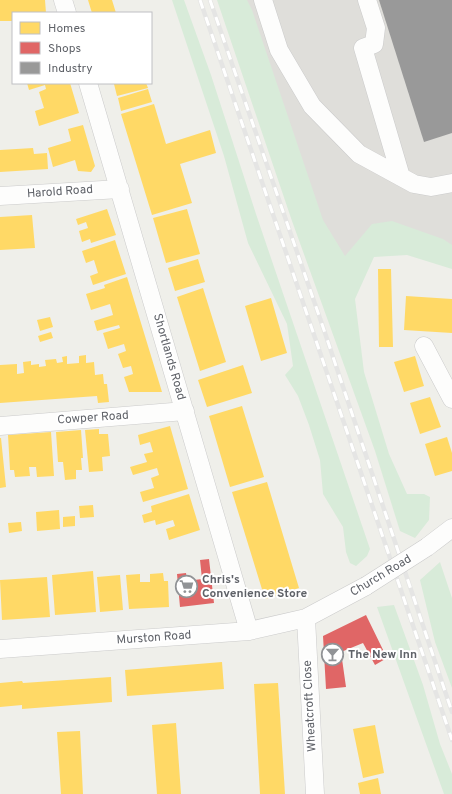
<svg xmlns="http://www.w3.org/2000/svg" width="452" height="794" viewBox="0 0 452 794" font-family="Overpass,sans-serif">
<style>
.industrial{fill:#dfdeda}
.green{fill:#d8ebd9}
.homes{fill:#ffd966}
.shops{fill:#e06666}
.industry{fill:#999}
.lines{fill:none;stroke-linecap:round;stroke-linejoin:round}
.minor-casing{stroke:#cbcbcb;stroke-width:19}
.minor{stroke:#fdfdfc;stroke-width:18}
.rail-casing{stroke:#e5e5e4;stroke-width:4.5}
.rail{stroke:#fff;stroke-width:3;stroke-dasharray:9;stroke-linecap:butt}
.minor-bridge-casing{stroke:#cbcbcb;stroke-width:19;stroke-linecap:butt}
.minor-bridge{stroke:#fdfdfc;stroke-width:18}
.labels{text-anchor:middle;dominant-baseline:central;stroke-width:4;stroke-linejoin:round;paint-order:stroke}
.street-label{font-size:12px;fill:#5f6268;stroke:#fff}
.poi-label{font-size:12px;font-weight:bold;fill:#5f6268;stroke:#fff;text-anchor:start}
</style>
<rect width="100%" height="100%" fill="#efefea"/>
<path class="industrial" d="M227 0H452V260L389 245 312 267Z"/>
<path class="green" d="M172 0H184L211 75 256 214 370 549 367 556 356 566 350 563 346 552 343 527 323 494 320 460 309 425 298 396 285 375 293 366 287 324 248 243 224 156Z
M217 0H247L252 10 323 220 345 256 372 224 392 221 443 239 452 245V269L407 255 374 257 355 299 364 372 389 454 407 494H424L430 497 429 520 415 538 400 531 375 451 292 221Z
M440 562 452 598V688L435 642 420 580Z
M394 605 423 685 440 744 452 774V794H444L377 607Z"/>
<path class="homes" d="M0 0H45L46 13H13V21H0Z
M88 0H112L116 13H92Z
M27 83H70L79 113 39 126 35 111 44 108 39 92 46 89 45 85 29 90Z
M115 83H146L148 88 117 96 114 84Z
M148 89 152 102 121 111 118 98Z
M154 104 166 144 210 130 216 153 180 164 192 203 152 215 121 114Z
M83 125 95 166 91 172 78 171 75 160 53 167 48 148 71 141 68 129Z
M33 148 34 154 47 153 48 169 0 172V150Z
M107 209 116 235 91 243 90 239 82 242 79 231 88 228 86 222 78 225 76 219Z
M187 209 200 254 166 263 153 218Z
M32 215 35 248 0 250V217Z
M115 240 126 274 93 285 90 276 98 273 94 260 86 263 82 251Z
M198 259 205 282 175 291 168 268Z
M378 269H391L393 347H379Z
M127 277 162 392H129L124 377 133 374 131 366 123 368 118 354 126 351 124 344 108 349 103 333 120 328 119 325 97 331 94 321 113 315 110 304 91 310 86 294 105 288 104 285Z
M203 288 226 362 200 371 177 297Z
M406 296 452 299V333L404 330Z
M271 298 287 353 261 361 245 306Z
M50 317 53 327 40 331 37 320Z
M51 332 53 338 40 342 38 336Z
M86 355V363L94 362 95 375 103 374 104 384H107L109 402 98 403 97 396 0 403V365L17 364V374L24 373 23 362 31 361V365L39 364V367L46 366 45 360 56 359 57 363 63 362 62 357 67 356V364L79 363V356Z
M415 356 424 386 404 392 394 362Z
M243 365 252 393 207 407 198 380Z
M430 397 441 427 420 434 410 403Z
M242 406 264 477 230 487 209 416Z
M170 426 188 489 143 502 140 492 154 488 151 478 159 475 157 468 133 475 130 467 147 462 144 454 153 452 150 442 140 445 138 435Z
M99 429V434H108L110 456 102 457 103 471 89 472 85 430Z
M81 430 83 458H81L82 470H76V479L65 480 63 462H58L56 432Z
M51 432 54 476 37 477 36 467H29L30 476 15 477 14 470H10L8 435Z
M447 437 452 453V471L435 476 425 444Z
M0 438H1L6 487 0 488Z
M267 482 299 588 265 599 232 492Z
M189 494 200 530 169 540 166 529 175 526 173 520 156 525 155 520 144 523 142 515 152 512 151 506Z
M93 505 94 517 80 518 79 506Z
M59 510 60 529 37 531 36 512Z
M75 516V526L63 527V517Z
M21 522 22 531 9 533 8 523Z
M93 571 96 612 55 615 52 575Z
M163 573 164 581H168L169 607 129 609 126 575 140 574V582H150V574Z
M120 575 123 610 100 612 97 577Z
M47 577 50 617 2 620 0 580Z
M222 662 224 689 127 696 125 670Z
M111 677 112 702 22 709V705L0 707V683L22 681 23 683Z
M278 683 285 794H260L254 684Z
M176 723 181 794H157L152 725Z
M375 725 384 773 363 778 353 729Z
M80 731 83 794H61L57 732Z
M378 778 381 794H360L358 783Z"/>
<path class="shops" d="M209 559 214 603 180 607 177 574 186 573 187 581 202 579 200 560Z
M366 615 387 658 375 665 363 643 341 652 346 687 326 689 323 636Z"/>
<path class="industry" d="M379 0H452V133L424 142Z"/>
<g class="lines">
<defs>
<path id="minor" d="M63 0 67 13
M263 0 279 50 312 106 359 154 414 184 431 187 452 183
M367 0 376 28 374 44 363 48 401 177
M88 83 249 631
M0 196 120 189
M424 346 452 399
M0 426 185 411
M427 547 452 528
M306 618 315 794
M0 649 249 631 306 618 366 586"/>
</defs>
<use href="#minor" class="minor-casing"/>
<use href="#minor" class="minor"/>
<defs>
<path id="rail" d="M200 0 452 740
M210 0 324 330 452 712"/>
</defs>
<use href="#rail" class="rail-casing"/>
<use href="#rail" class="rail"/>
<defs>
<path id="minor-bridge" d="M366 586 427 547"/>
</defs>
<use href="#minor-bridge" class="minor-bridge-casing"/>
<use href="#minor-bridge" class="minor-bridge"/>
</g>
<defs>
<symbol id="supermarket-ring" viewBox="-11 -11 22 22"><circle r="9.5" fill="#fff" stroke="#919396" stroke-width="1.5"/><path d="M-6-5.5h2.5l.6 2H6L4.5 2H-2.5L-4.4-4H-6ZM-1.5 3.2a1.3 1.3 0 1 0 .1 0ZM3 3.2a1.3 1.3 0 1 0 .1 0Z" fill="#919396"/></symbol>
<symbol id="bar-ring" viewBox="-11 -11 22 22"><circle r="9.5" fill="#fff" stroke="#919396" stroke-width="1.5"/><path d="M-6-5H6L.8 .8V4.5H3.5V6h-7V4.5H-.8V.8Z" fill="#919396"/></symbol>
</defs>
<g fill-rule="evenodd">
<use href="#supermarket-ring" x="174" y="574" width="25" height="25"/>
<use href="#bar-ring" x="320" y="642" width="25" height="25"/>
</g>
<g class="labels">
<g class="street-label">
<text transform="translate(60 192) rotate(-4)">Harold Road</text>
<text transform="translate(169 357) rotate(74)">Shortlands Road</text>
<text transform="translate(93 418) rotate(-4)">Cowper Road</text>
<text transform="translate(381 576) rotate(-31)">Church Road</text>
<text transform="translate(154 638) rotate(-4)">Murston Road</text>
<text transform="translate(310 706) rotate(-93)">Wheatcroft Close</text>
</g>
<g class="poi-label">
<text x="202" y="580">Chris's<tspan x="202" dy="14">Convenience Store</tspan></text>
<text x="348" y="655">The New Inn</text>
</g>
</g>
<rect x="12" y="12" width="140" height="72" fill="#ffffff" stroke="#bfc0c3"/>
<rect x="20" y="22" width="20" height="12" fill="#ffd966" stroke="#bfc0c3"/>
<text x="48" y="32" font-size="12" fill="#5f6268">Homes</text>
<rect x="20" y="42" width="20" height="12" fill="#e06666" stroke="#bfc0c3"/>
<text x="48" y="52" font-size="12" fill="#5f6268">Shops</text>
<rect x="20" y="62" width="20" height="12" fill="#999999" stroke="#bfc0c3"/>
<text x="48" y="72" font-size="12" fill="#5f6268">Industry</text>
</svg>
